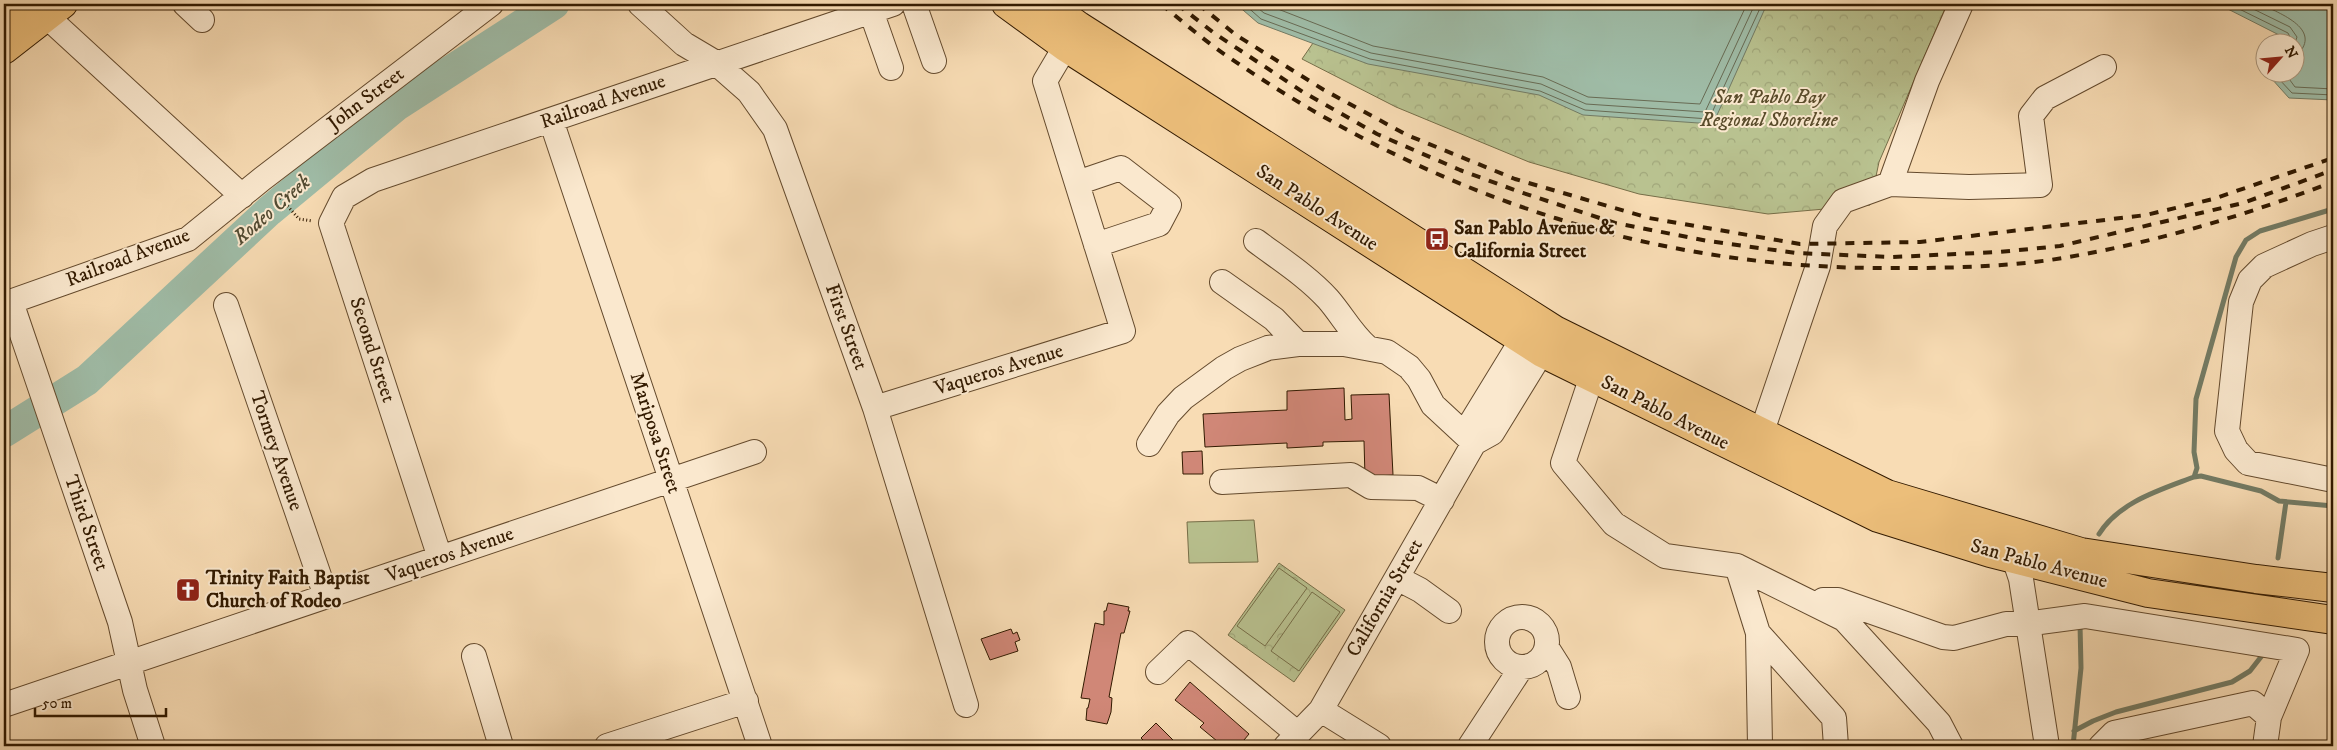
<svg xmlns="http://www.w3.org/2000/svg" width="2337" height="750" viewBox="0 0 2337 750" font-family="'IM FELL DW Pica',serif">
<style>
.forest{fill:url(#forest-crowns);stroke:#766e48}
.pitch{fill:#b9c290;stroke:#766e48}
.water{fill:#9fbca7;stroke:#737b64}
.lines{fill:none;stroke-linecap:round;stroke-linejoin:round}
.shore{stroke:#686b54;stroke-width:1}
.stream{stroke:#737b64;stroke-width:5}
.river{stroke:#9fbca7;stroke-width:31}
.building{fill:#d08777;stroke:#321a00}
.minor-casing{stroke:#644a2d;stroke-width:26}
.major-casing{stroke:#321a00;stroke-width:30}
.path{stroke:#321a00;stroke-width:3;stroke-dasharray:1 2.5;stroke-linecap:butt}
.minor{stroke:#fae8ce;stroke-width:24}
.major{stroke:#ecbe7a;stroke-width:28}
.rail{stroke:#321a00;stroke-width:4;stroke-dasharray:9 9;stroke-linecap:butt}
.labels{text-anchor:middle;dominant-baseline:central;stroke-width:4;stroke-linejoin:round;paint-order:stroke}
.park-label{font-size:20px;font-style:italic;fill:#5a4c2b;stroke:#fae8ce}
.street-label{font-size:20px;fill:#321a00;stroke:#fae8ce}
.poi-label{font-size:20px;font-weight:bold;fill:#321a00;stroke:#fae8ce;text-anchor:start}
.water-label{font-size:21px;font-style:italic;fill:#534b32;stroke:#fae8ce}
</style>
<defs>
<pattern id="forest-crowns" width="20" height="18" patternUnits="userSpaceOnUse" patternTransform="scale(1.25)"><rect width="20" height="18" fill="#b9c290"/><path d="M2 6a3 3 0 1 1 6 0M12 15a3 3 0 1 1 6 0" fill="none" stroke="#a0a67a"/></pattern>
</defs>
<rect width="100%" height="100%" fill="#f8dcb4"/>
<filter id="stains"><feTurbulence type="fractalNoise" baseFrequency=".004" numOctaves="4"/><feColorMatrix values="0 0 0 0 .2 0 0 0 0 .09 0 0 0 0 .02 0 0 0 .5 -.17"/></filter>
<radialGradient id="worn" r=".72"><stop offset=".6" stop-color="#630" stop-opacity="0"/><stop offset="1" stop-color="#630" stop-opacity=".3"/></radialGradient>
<path class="forest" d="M1332 4H1947L1879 162 1870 205 1768 214 1639 194 1529 162 1396 107 1302 59 1313 43Z
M1279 563 1345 610 1294 682 1228 635Z"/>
<path class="pitch" d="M1254 520 1258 562 1189 563 1187 522Z
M1279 568 1307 588 1265 646 1237 626Z
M1312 592 1340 612 1299 671 1271 651Z"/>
<path class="water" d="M1236 4H1767L1713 124 1583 115 1539 95 1368 64 1258 23Z
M2218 4H2333V100L2289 98 2271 78 2273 73 2294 72V42H2284L2285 38Z"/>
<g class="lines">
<path class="shore" d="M1244 4 1261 19 1370 59 1540 91 1585 110 1709 119 1762 4
M1253 4 1264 13 1371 53 1541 84 1586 104 1705 112 1755 4
M1265 4 1373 46 1543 77 1588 97 1700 104 1747 4
M2229 4 2288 33 2290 37 2289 42
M2243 4 2290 27 2297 37 2294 46
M2260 4C2279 13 2327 30 2294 58
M2278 72V78L2292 93 2333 95
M2284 72 2295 87 2333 89"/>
<path class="stream" d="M2194 477 2197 468 2194 452 2196 399 2236 257 2246 240 2260 231 2333 209
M2099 534C2119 502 2160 490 2194 477L2201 476 2261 491 2279 501 2333 506
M2278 558 2286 502
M2074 731 2093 721 2116 712 2232 682 2250 671 2264 653
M2073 746 2081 668 2080 624"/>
<path class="river" d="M4 432 87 380 269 211 396 106 554 4"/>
</g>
<path class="building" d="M1344 388 1345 420 1352 419 1351 395 1389 394 1393 475 1365 477 1364 441 1323 442V446L1287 448V443L1205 447 1203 414 1287 410V391Z
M1202 451 1203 474H1183L1182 452Z
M1108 603 1129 607 1128 611H1130L1124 633H1121L1109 697 1112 698 1111 712 1107 724 1086 720 1087 708H1088L1090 699 1081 698 1095 623 1104 625V611H1106Z
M1011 629 1013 634 1017 632 1020 640 1015 642 1018 651 990 660 981 639Z
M1190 682 1249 734 1239 746H1223L1200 727 1204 723 1175 700Z
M1156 723 1179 746H1149L1141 738Z"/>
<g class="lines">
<defs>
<path id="minor" d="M33 4 242 196
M185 4 202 20
M640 4 684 44 716 63 749 92 775 129 875 408 966 705
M914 4 934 61
M871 11 891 68
M551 120 760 746
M1077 183 1121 168 1169 205 1159 224 1096 245
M1890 184 1927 81 1961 4
M2333 237 2312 244 2264 266 2250 280 2241 302 2227 431 2236 450 2248 463 2333 480
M1256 241C1280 259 1307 276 1328 299 1342 315 1351 333 1367 347
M1222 282 1274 319 1298 344
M11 302 120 622 135 690 153 746
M4 304 188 239 262 179 491 4
M226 305 326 596
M1592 376 1563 463 1614 524 1665 556 1737 566 1844 619 1939 723 1951 746
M875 408 1123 331 1045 81 1074 32
M1474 443 1471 423 1531 325
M1149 444 1168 414 1183 398 1224 368 1240 359 1268 348 1298 344H1344L1387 352 1409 367 1419 379 1433 405 1474 443
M1756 449 1818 266 1825 226 1843 201 1890 184 1969 187 2040 185 2031 116 2045 98 2104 67
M1222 482 1351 475 1371 487 1418 488 1442 500
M440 558 331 223 344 197 373 180 893 4
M2014 558 2021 579 2047 746
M1737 566 1758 633 1760 746
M1397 578 1420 590 1449 611
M1823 600H1838L1943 637 1954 638 2006 624H2026L2085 616 2297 650 2269 717
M1497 642a25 25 0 1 1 50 0a25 25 0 1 1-50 0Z
M1758 633 1834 718 1836 746
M1547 648 1559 667 1568 697
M474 656 501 746
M1158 672 1188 643 1298 734
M4 705 754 452
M1321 710 1379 746
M607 746 746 701
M1286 746 1321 710 1474 443 1492 433 1551 337
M1470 746 1521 668
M2101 746 2114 733 2253 703 2269 717 2265 746"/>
<path id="major" d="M1006 4 1065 47 1542 353 1878 518 1990 553 2148 593 2333 620
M1049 4 1079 26 1555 330 1887 494 2081 552 2256 579 2333 588
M4 22 27 4
M4 50 63 4"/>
</defs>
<use href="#minor" class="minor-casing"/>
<use href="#major" class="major-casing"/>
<path class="path" d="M276 193 299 219 313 221"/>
<use href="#minor" class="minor"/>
<use href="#major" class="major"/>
<path class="rail" d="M1161 4C1183 22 1206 42 1230 58 1431 196 1655 271 1900 268 1950 268 2000 267 2050 260 2147 245 2241 217 2333 182
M1177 4 1214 33 1303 92 1377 134 1460 170 1520 192 1615 223 1708 241 1796 253 1893 257 1999 252 2060 246 2243 203 2333 170
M1198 4 1236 35 1324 90 1407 135 1515 179 1649 218 1800 244 1920 242 2146 215 2213 199 2333 158"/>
</g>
<defs>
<symbol id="bus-square" viewBox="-11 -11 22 22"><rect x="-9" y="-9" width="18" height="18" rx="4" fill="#8f2418" stroke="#fae8ce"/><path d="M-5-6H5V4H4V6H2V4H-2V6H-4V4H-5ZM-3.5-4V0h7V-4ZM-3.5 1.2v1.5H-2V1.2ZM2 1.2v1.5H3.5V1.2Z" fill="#fff"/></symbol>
<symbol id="church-square" viewBox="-11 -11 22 22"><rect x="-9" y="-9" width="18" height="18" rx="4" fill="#8f2418" stroke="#fae8ce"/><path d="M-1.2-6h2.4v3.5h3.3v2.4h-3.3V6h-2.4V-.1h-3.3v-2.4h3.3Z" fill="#fff"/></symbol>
</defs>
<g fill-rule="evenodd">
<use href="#bus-square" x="1423" y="225" width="28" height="28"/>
<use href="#church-square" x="174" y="576" width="28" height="28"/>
</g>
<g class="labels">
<g class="park-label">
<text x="1769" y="97">San Pablo Bay<tspan x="1769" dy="23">Regional Shoreline</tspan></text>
</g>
<g class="street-label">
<text transform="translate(366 99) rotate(-37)">John Street</text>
<text transform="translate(603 102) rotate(-19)">Railroad Avenue</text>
<text transform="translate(1317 208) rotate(33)">San Pablo Avenue</text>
<text transform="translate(128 258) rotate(-21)">Railroad Avenue</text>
<text transform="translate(846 327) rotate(70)">First Street</text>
<text transform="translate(372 350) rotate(72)">Second Street</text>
<text transform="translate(999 370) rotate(-17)">Vaqueros Avenue</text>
<text transform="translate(1665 413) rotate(27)">San Pablo Avenue</text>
<text transform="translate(655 433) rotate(72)">Mariposa Street</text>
<text transform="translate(276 451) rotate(71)">Tormey Avenue</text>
<text transform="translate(86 523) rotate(71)">Third Street</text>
<text transform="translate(450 555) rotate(-19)">Vaqueros Avenue</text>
<text transform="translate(2039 564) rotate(15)">San Pablo Avenue</text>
<text transform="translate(1385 598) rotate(-60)">California Street</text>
</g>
<g class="poi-label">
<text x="1454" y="228">San Pablo Avenue &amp;<tspan x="1454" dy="23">California Street</tspan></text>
<text x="206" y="578">Trinity Faith Baptist<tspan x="206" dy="23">Church of Rodeo</tspan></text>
</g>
<g class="water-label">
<text transform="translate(272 210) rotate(-41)">Rodeo Creek</text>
</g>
</g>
<rect width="2337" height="750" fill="none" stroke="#f8dcb4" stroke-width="20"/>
<rect x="5" y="5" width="2327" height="740" fill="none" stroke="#321a00" stroke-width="2.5"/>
<rect x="10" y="10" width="2317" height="730" fill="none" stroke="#321a00"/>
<g transform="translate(2280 58) rotate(63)"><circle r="24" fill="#fae8ce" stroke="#aa967c"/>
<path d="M0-4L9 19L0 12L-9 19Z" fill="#8f2418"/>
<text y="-8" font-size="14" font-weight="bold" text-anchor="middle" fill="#321a00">N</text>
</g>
<path d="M35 708v8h131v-8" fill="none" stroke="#321a00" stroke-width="2.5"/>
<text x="42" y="708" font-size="15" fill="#321a00" stroke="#fae8ce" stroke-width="4" paint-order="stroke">50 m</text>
<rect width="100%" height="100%" filter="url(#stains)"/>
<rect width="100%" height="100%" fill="url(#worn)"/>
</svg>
